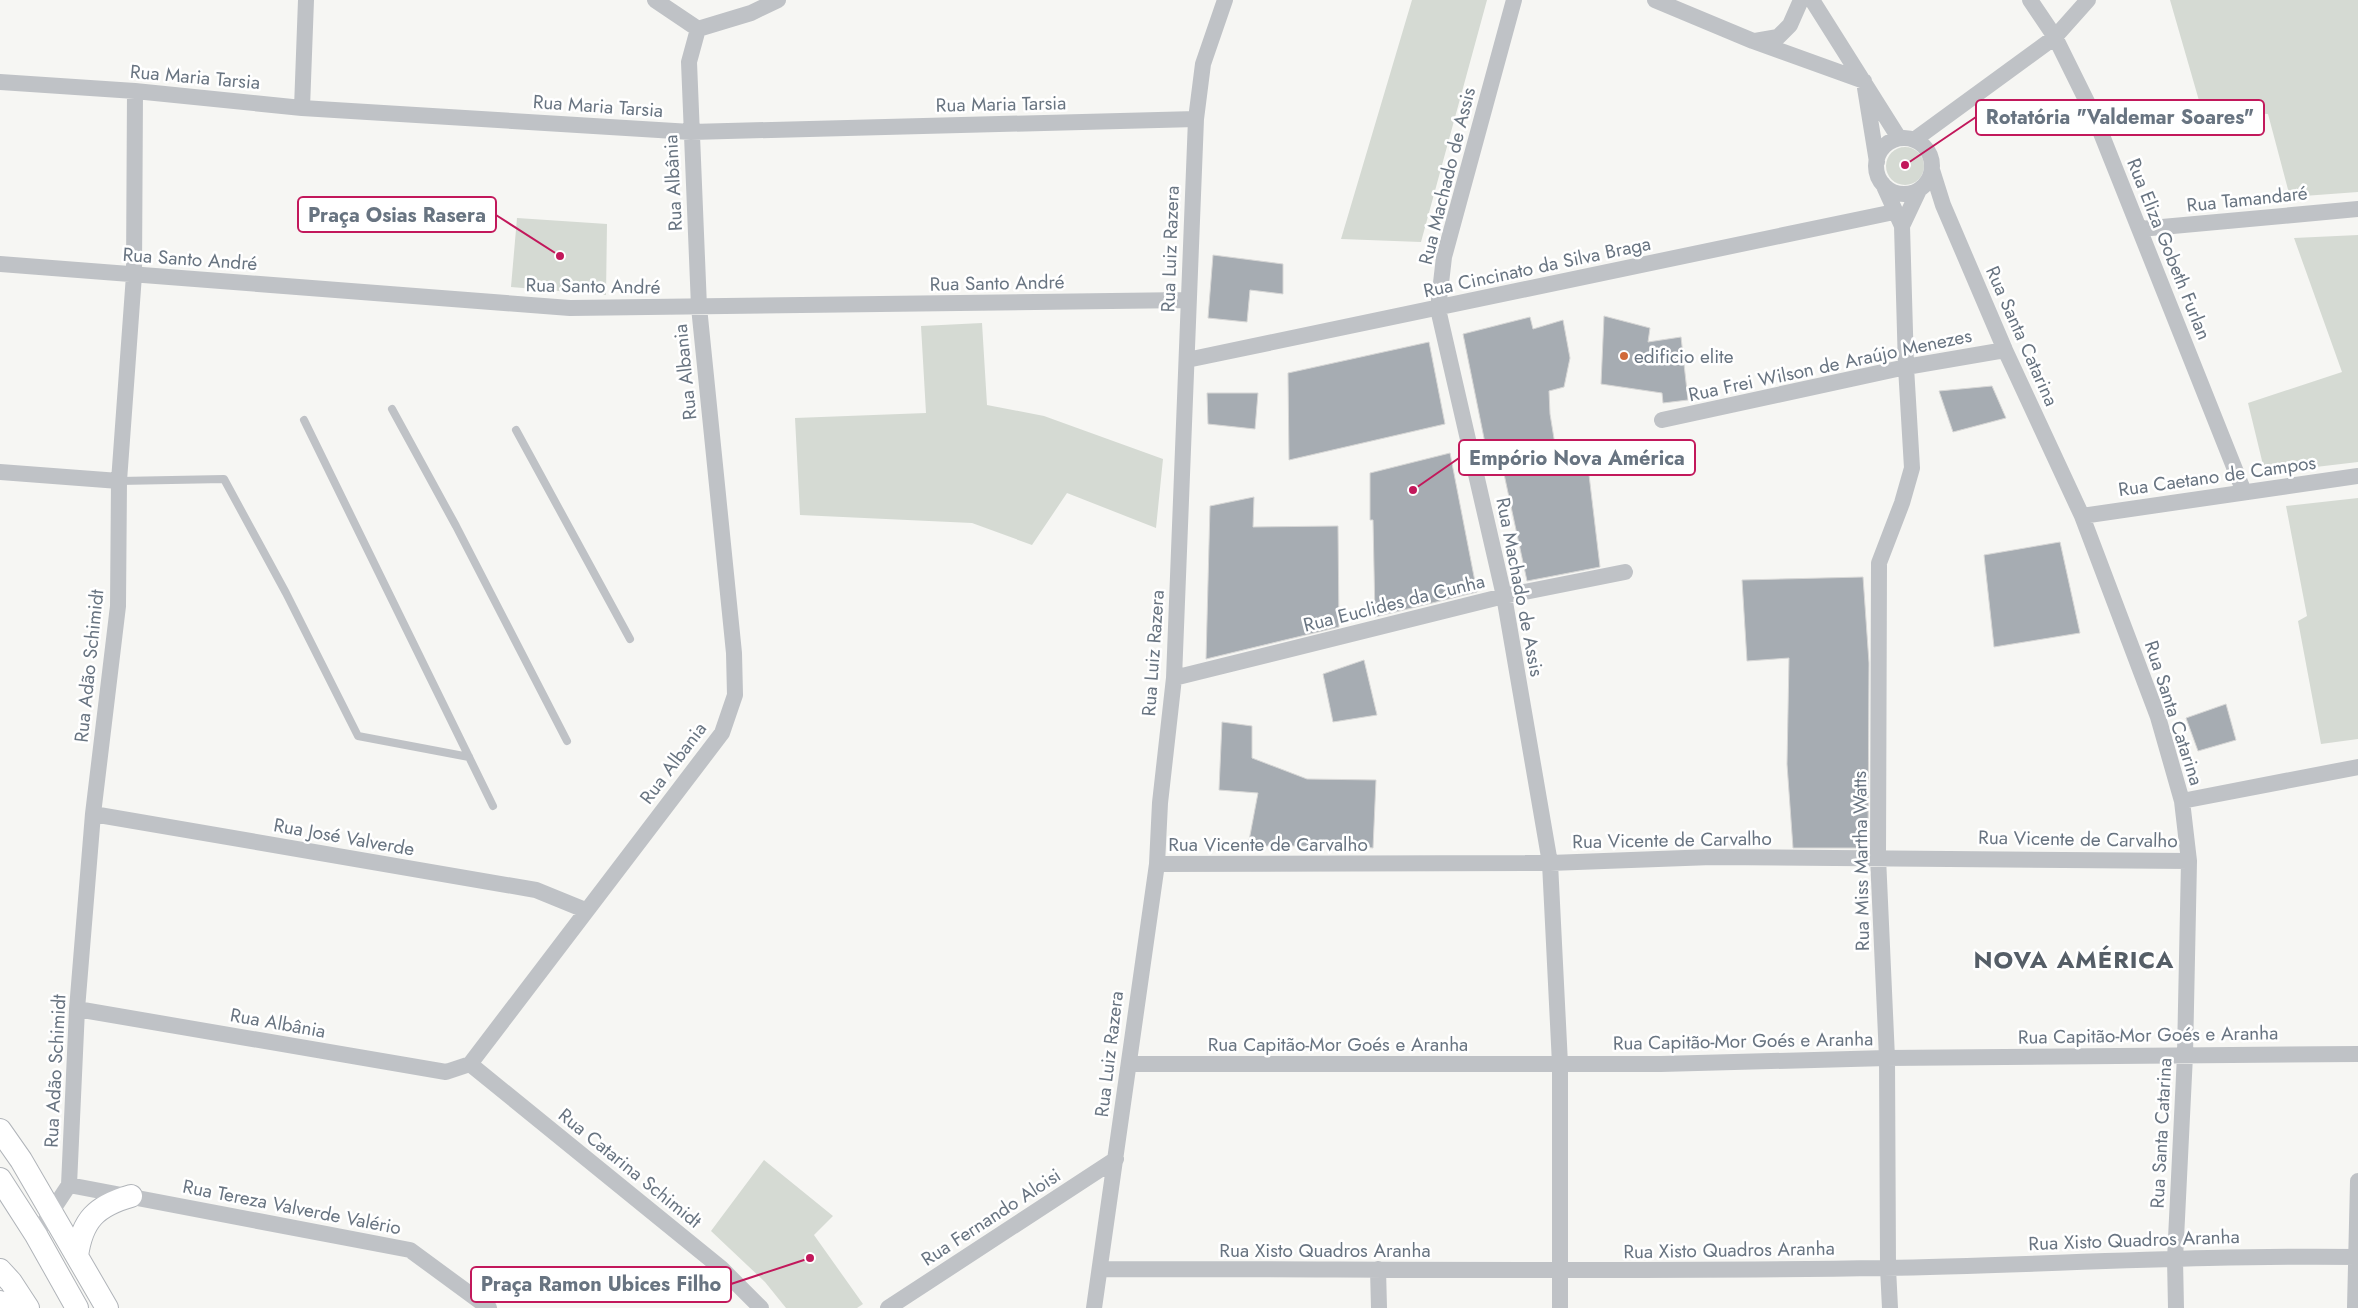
<svg xmlns="http://www.w3.org/2000/svg" width="2358" height="1308" viewBox="0 0 2358 1308" font-family="Jost,sans-serif">
<style>
.green{fill:#d5dad3}
.building{fill:#a6acb2;stroke:#d7d7d6}
.lines{fill:none;stroke-linecap:round;stroke-linejoin:round}
.secondary-casing{stroke:#b0b4b9;stroke-width:24}
.lane{stroke:#bfc2c6;stroke-width:8}
.street{stroke:#bfc2c6;stroke-width:16}
.secondary{stroke:#fff;stroke-width:22}
.poi-dot{fill:#d06939;stroke:#fff;stroke-width:2}
.labels{text-anchor:middle;dominant-baseline:central;stroke-width:5;stroke-linejoin:round;paint-order:stroke}
.street-label{font-size:19px;fill:#687481;stroke:#fff}
.poi-label{font-size:19px;fill:#687481;stroke:#fff;text-anchor:start}
.district-label{font-size:24px;font-weight:bold;letter-spacing:1px;fill:#555e67;stroke:#fff}
.leader{fill:none;stroke:#c2185b;stroke-width:2}
.callout-dot{fill:#c2185b;stroke:#fff;stroke-width:2}
.callout{fill:#fff;stroke:#c2185b;stroke-width:2}
.callout-label{font-size:20px;text-anchor:middle;font-weight:bold;fill:#687481}
</style>
<rect width="100%" height="100%" fill="#f6f6f3"/>
<path class="green" d="M1412 0H1487L1421 242 1341 239Z
M2170 0H2358V192L2290 197 2268 114 2202 111Z
M1886 166a19 19 0 1 1 38 0a19 19 0 1 1-38 0Z
M517 218 607 224 606 295 511 287Z
M2358 235V462L2265 473 2248 403 2342 372 2294 238Z
M982 323 987 405 1044 416 1163 459 1156 528 1067 493 1032 545 972 523 800 515 795 418 926 413 921 326Z
M2358 498V739L2321 744 2298 621 2307 616 2286 506Z
M764 1160 833 1216 814 1235 863 1304 857 1308H786L765 1282 711 1231Z"/>
<path class="building" d="M1213 255 1283 264V294L1250 290 1247 322 1208 318Z
M1604 316 1650 328 1648 342 1681 337 1688 400 1663 403 1662 393 1601 384Z
M1530 317 1533 329 1563 320 1570 358 1564 387 1549 391 1550 414 1558 463 1587 458 1600 567 1527 581 1498 446 1486 448 1463 334Z
M1429 342 1445 424 1289 460 1288 373Z
M1992 386 2006 418 1953 432 1939 391Z
M1207 393H1258L1255 429 1208 424Z
M1450 453 1477 592 1375 617 1373 520H1370V473Z
M1254 497 1253 527 1338 526 1339 627 1206 659 1210 506Z
M2060 542 2080 633 1994 647 1984 555Z
M1863 577 1869 663 1868 848H1793L1787 764 1789 658 1747 661 1742 580Z
M1364 660 1377 715 1333 722 1323 674Z
M2226 704 2236 740 2198 751 2186 718Z
M1222 722 1252 726V758L1307 779 1376 780 1373 848 1314 841V846H1248L1258 793 1219 790Z"/>
<g class="lines">
<defs>
<path id="secondary" d="M0 1130 21 1160 107 1308
M0 1179 36 1235 77 1308
M77 1256C82 1220 96 1206 131 1196
M0 1270 11 1282 28 1308
M0 1302 4 1308"/>
</defs>
<use href="#secondary" class="secondary-casing"/>
<path class="lane" d="M392 409 456 526 567 741
M304 420 493 806
M516 430 630 639
M119 481 224 479 286 593 358 736 469 757"/>
<path class="street" d="M655 0 698 29
M1514 0 1444 257 1438 309 1504 596 1550 863 1560 1064V1308
M1655 0 1753 41 1864 81
M1812 0 1899 138
M2030 0 2055 37 2095 118 2244 492
M698 29 751 13 778 0
M1755 41 1778 37 1790 25 1801 0
M0 82 135 91 302 108 691 132 1196 119
M1865 88 1877 162
M302 108 306 0
M1876 166a28 28 0 1 1 56 0a28 28 0 1 1-56 0Z
M1914 140 2055 37 2088 0
M1932 170 1943 205 2005 350 2082 516 2158 717 2182 801 2189 861 2185 1055 2175 1259 2176 1308
M1883 184 1902 226 1906 367 1912 468 1902 503 1879 563 1878 857 1887 1058 1888 1268 1890 1308
M1902 226 1919 190
M2140 229 2358 209
M0 264 570 308 1187 300
M1187 360 1894 212
M1662 420 1906 367 2005 350
M0 472 119 481
M2082 516 2358 476
M1174 678 1504 596 1625 572
M2182 801 2358 767
M93 814 536 890 585 910
M1157 864 1550 863 1712 857 2189 861
M77 1009 446 1072 470 1064
M470 1064 722 733 735 695 734 653 699 307 689 62 698 29
M470 1064 721 1268 761 1308
M1129 1064H1661L1887 1058 2358 1054
M69 1185 410 1250 489 1308
M36 1235 69 1185 77 1009 93 814 118 606 119 481 134 275 135 91
M1101 1269C1362 1269 1623 1272 1884 1268 2042 1265 2200 1255 2358 1257
M1378 1269 1379 1308
M888 1308 1116 1159
M1094 1308 1157 864 1160 803 1174 678 1196 119 1203 64 1225 0
M2355 1308 2358 1181"/>
<use href="#secondary" class="secondary"/>
</g>
<circle class="poi-dot" cx="1624" cy="356" r="5"/>
<g class="labels">
<g class="street-label">
<text transform="translate(195 77) rotate(5)">Rua Maria Tarsia</text>
<text transform="translate(1001 104) rotate(-1)">Rua Maria Tarsia</text>
<text transform="translate(598 106) rotate(4)">Rua Maria Tarsia</text>
<text transform="translate(1447 176) rotate(-76)">Rua Machado de Assis</text>
<text transform="translate(673 183) rotate(-93)">Rua Albânia</text>
<text transform="translate(2247 199) rotate(-6)">Rua Tamandaré</text>
<text transform="translate(1170 249) rotate(-88)">Rua Luiz Razera</text>
<text transform="translate(2169 249) rotate(68)">Rua Eliza Gobeth Furlan</text>
<text transform="translate(190 259) rotate(4)">Rua Santo André</text>
<text transform="translate(1537 267) rotate(-12)">Rua Cincinato da Silva Braga</text>
<text transform="translate(997 283) rotate(-1)">Rua Santo André</text>
<text transform="translate(593 286) rotate(1)">Rua Santo André</text>
<text transform="translate(2022 336) rotate(66)">Rua Santa Catarina</text>
<text transform="translate(1830 365) rotate(-12)">Rua Frei Wilson de Araújo Menezes</text>
<text transform="translate(685 372) rotate(-96)">Rua Albania</text>
<text transform="translate(2217 476) rotate(-8)">Rua Caetano de Campos</text>
<text transform="translate(1520 587) rotate(79)">Rua Machado de Assis</text>
<text transform="translate(1394 603) rotate(-14)">Rua Euclides da Cunha</text>
<text transform="translate(1153 653) rotate(-86)">Rua Luiz Razera</text>
<text transform="translate(89 666) rotate(-84)">Rua Adão Schimidt</text>
<text transform="translate(2174 713) rotate(72)">Rua Santa Catarina</text>
<text transform="translate(673 763) rotate(-53)">Rua Albania</text>
<text transform="translate(344 837) rotate(10)">Rua José Valverde</text>
<text transform="translate(2078 839) rotate(1)">Rua Vicente de Carvalho</text>
<text transform="translate(1672 840) rotate(-1)">Rua Vicente de Carvalho</text>
<text x="1268" y="844">Rua Vicente de Carvalho</text>
<text transform="translate(1861 861) rotate(-91)">Rua Miss Martha Watts</text>
<text transform="translate(278 1023) rotate(10)">Rua Albânia</text>
<text transform="translate(2148 1035) rotate(-1)">Rua Capitão-Mor Goés e Aranha</text>
<text transform="translate(1743 1041) rotate(-1)">Rua Capitão-Mor Goés e Aranha</text>
<text x="1338" y="1044">Rua Capitão-Mor Goés e Aranha</text>
<text transform="translate(1109 1054) rotate(-83)">Rua Luiz Razera</text>
<text transform="translate(55 1071) rotate(-87)">Rua Adão Schimidt</text>
<text transform="translate(2161 1133) rotate(-87)">Rua Santa Catarina</text>
<text transform="translate(630 1168) rotate(39)">Rua Catarina Schimidt</text>
<text transform="translate(292 1207) rotate(11)">Rua Tereza Valverde Valério</text>
<text transform="translate(991 1217) rotate(-33)">Rua Fernando Aloisi</text>
<text transform="translate(2134 1240) rotate(-2)">Rua Xisto Quadros Aranha</text>
<text x="1325" y="1250">Rua Xisto Quadros Aranha</text>
<text transform="translate(1729 1250) rotate(-1)">Rua Xisto Quadros Aranha</text>
</g>
<g class="poi-label">
<text x="1634" y="356">edificio elite</text>
</g>
<g class="district-label">
<text x="2074" y="959">NOVA AMÉRICA</text>
</g>
</g>
<path class="leader" d="M1905 165L1976 117M560 256L496 215M1413 490L1459 458M810 1258L731 1284"/>
<g class="callout-dot">
<circle cx="1905" cy="165" r="5"/>
<circle cx="560" cy="256" r="5"/>
<circle cx="1413" cy="490" r="5"/>
<circle cx="810" cy="1258" r="5"/>
</g>
<g class="callout">
<rect x="1976" y="100" width="288" height="35" rx="5"/>
<rect x="298" y="197" width="198" height="35" rx="5"/>
<rect x="1459" y="440" width="236" height="35" rx="5"/>
<rect x="471" y="1267" width="260" height="35" rx="5"/>
</g>
<g class="callout-label">
<text x="2120" y="124">Rotatória "Valdemar Soares"</text>
<text x="397" y="222">Praça Osias Rasera</text>
<text x="1577" y="465">Empório Nova América</text>
<text x="601" y="1291">Praça Ramon Ubices Filho</text>
</g>
</svg>
